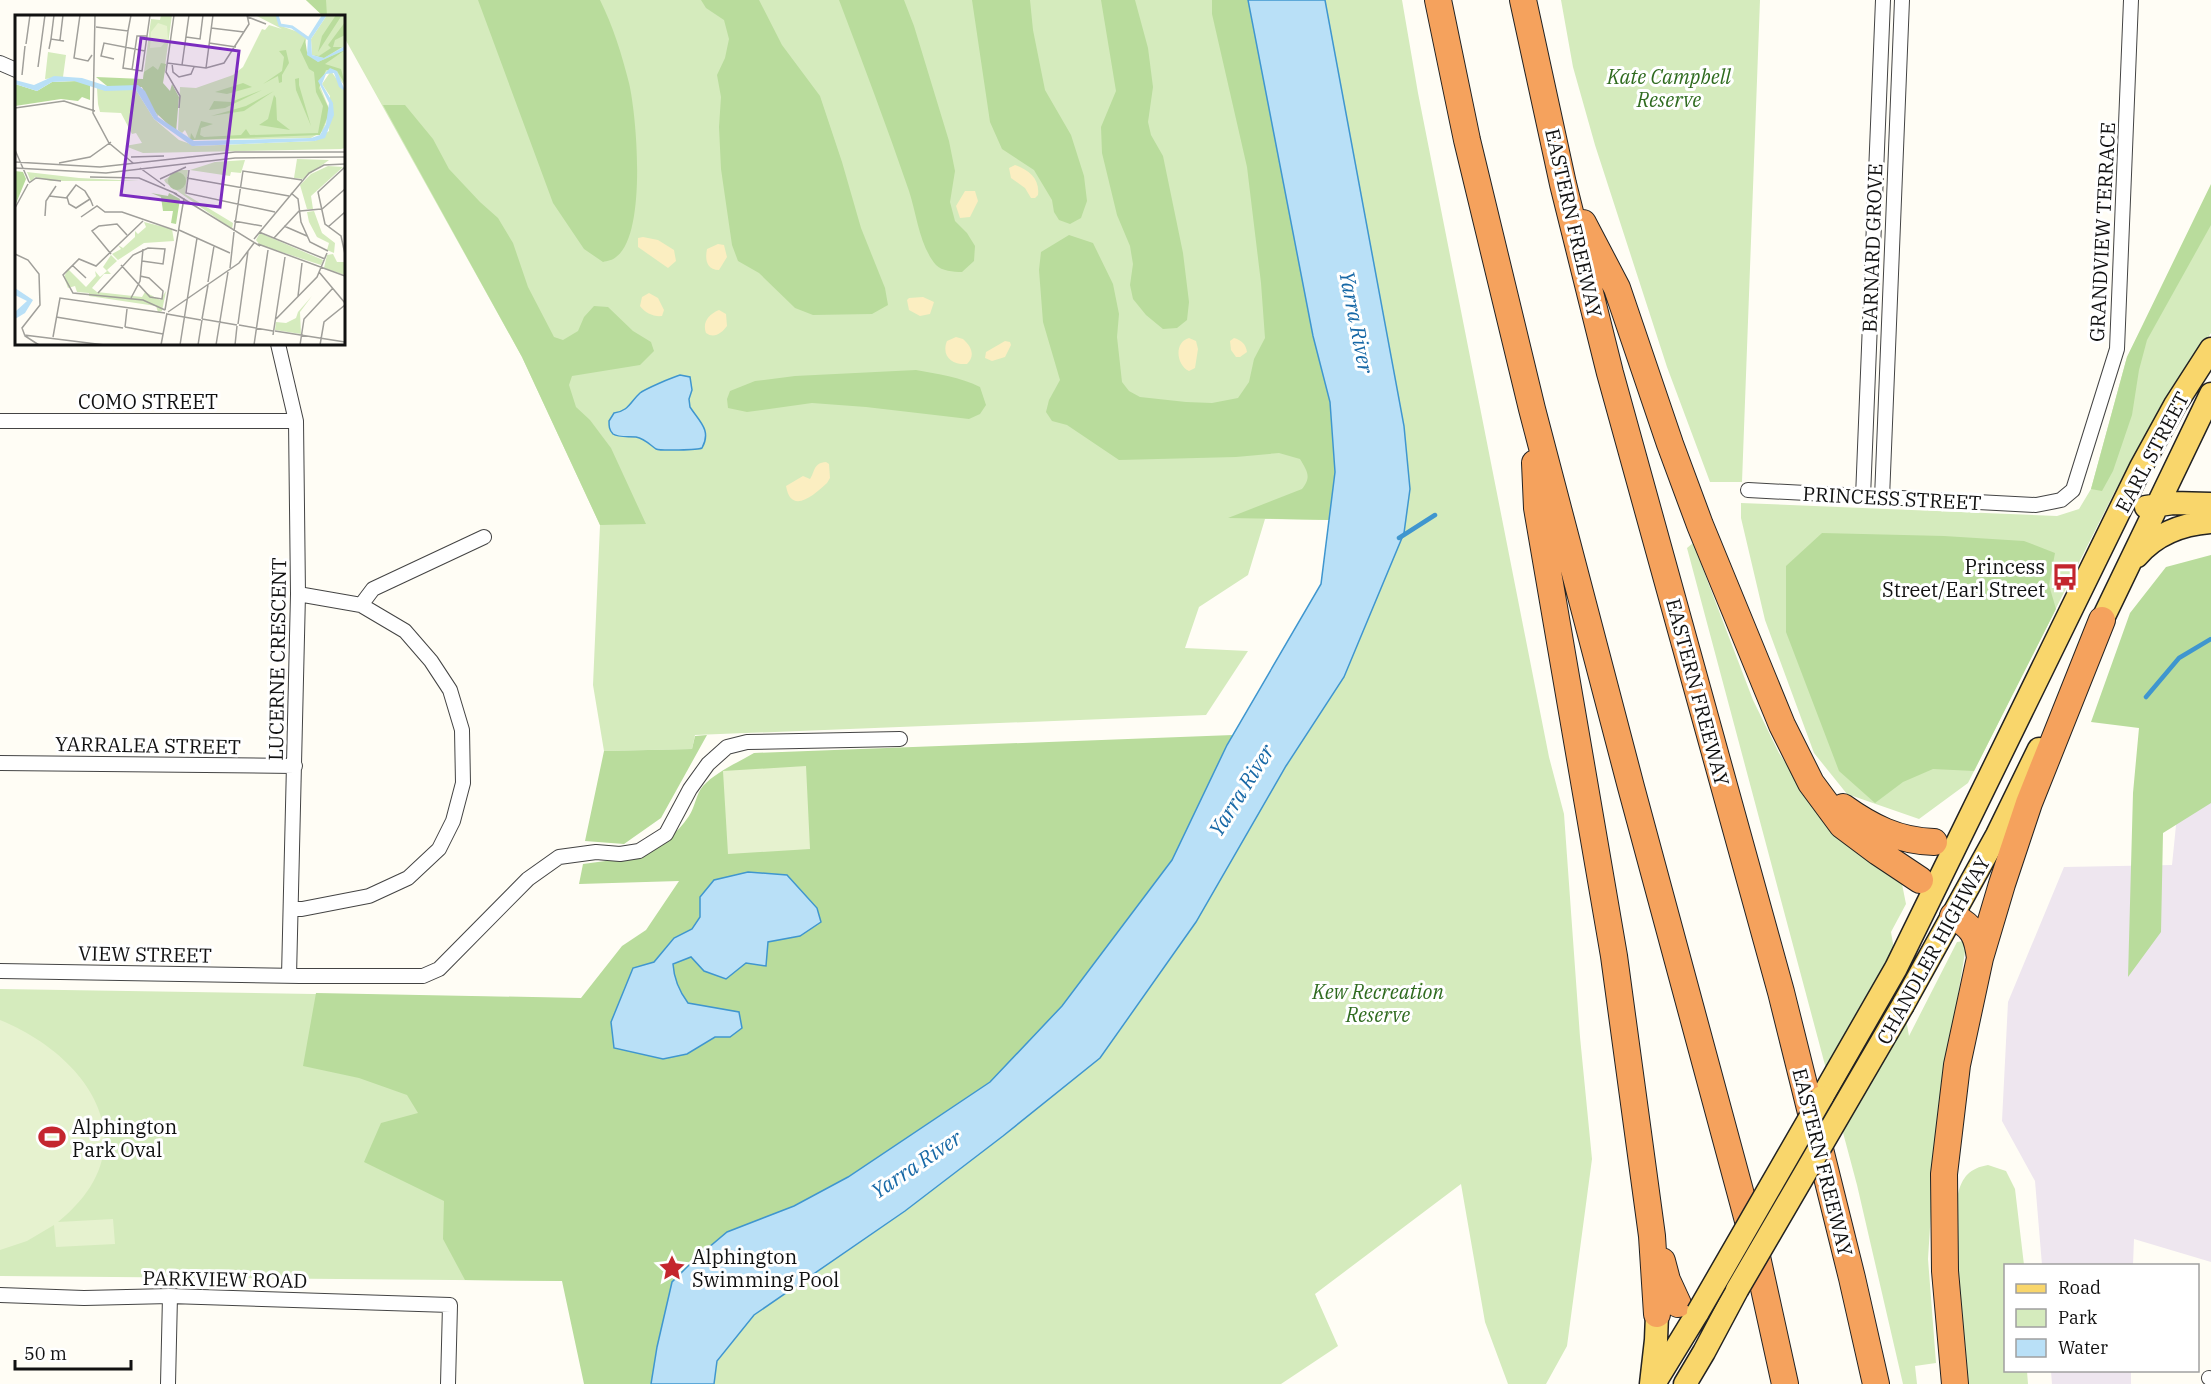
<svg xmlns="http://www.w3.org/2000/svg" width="2211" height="1384" viewBox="0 0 2211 1384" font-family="'IBM Plex Serif',serif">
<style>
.industrial{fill:#eee6ef}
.green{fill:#d5ebbd}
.forest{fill:#b9dc9c}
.sand{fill:#fbeec1}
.pitch{fill:#e6f2cf}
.water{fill:#b9e0f7;stroke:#3f96cf;stroke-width:1.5}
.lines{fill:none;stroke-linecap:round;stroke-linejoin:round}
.stream{stroke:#3f96cf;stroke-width:4.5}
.minor-casing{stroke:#444;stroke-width:16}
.primary-casing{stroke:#222;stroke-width:25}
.motorway-casing{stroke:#222;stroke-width:28}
.minor{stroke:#fff;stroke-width:14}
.primary{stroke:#f9d66b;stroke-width:22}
.motorway{stroke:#f5a25d;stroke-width:26}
.primary-bridge-casing{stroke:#222;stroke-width:25;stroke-linecap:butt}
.primary-bridge{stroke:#f9d66b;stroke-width:22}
.labels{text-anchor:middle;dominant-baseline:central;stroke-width:6;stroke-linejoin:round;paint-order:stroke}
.park-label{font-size:20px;font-style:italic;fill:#2f6b1f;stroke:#fff}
.street-label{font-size:20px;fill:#111;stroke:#fff}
.poi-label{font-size:20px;fill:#111;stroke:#fff;text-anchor:start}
.water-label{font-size:21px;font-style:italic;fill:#1768a6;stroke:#fff}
.inset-river{fill:none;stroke:#b9e0f7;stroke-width:3}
.inset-road{fill:none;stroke:#a09f9a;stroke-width:1.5}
.view{fill:#7b2cbf;fill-opacity:0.15;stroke:#7b2cbf;stroke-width:3}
.inset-edge{fill:none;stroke:#111;stroke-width:3}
</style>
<rect width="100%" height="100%" fill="#fffdf5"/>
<path class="industrial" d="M2199 598H2211V1262L2134 1239 2133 1265H2042L2035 1181 2002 1121 2008 1002 2064 867 2172 865Z
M2051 1371H2131V1384H2052Z"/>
<path class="green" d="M306 0H1248L1329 520 1265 519 1248 575 1199 607 1185 648 1248 651 1206 715 695 735 692 749 604 751 593 685 600 525 522 357 344 37V16H323Z
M1325 0H1402L1418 93 1549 757 1564 814 1580 1037 1592 1159 1567 1346 1546 1384H1508L1485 1322 1461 1184 1315 1294 1338 1346 1281 1384H714L717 1362 754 1315 905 1211 1003 1136 1100 1058 1196 922 1286 766 1344 677 1404 426Z
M1561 0H1760L1742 482H1710L1667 367 1595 145 1573 67Z
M2211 192V333L2166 397 2114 493 1968 783 1919 819 1847 794 1814 753 1765 620 1741 518V503L2057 516 2079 509 2091 489 2127 357Z
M1693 543 1753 700 1779 753 1828 828 1861 856 1902 884 1906 904 1891 932 1909 1036 1957 942 1964 941 1965 952 1936 1132 1928 1259 1936 1363 1915 1366 1917 1384H1903L1857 1185 1687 548Z
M0 989 1062 1006 672 1282 0 1276Z
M1988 1165 2006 1171 2015 1189 2024 1265 2006 1266V1370L2027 1371 2028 1384H1966L1957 1264 1958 1194C1962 1177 1970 1168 1988 1165Z"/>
<path class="forest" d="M306 0H326L327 16H323Z
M478 0H600C613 26 622 55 629 83 637 117 647 235 616 257 613 260 607 261 603 262L584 249 553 203Z
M701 0H759L782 45 820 96 842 162 861 228 885 288 888 305 872 314 813 315 795 308 759 273 738 261 732 245 721 169 719 127 721 97 717 75 725 58 729 39 724 20 706 8Z
M839 0H904L914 26 949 141 955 171 950 202 955 221 967 233 975 246 974 261 962 272C953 272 942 271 936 265 919 245 917 215 909 191 887 127 863 63 839 0Z
M972 0H1030L1033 30 1045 90 1071 135 1084 176 1087 201 1081 218 1070 224 1059 220 1054 212 1052 200 1034 170 1002 149 990 122Z
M1101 0H1135L1148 48 1153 87 1148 122 1151 135 1163 156 1183 253 1189 302 1187 320 1177 328 1163 329 1146 315 1133 299 1130 285 1133 264 1130 246 1117 215 1102 153 1101 127 1116 91Z
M1212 0H1248L1313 336 1330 402 1335 472 1329 520 1228 518 1302 489C1312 477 1307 471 1300 459L1279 453 1236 457 1119 460 1067 425 1052 421 1046 412 1049 400 1060 380 1043 322 1039 270 1041 252 1069 235 1093 243 1113 284 1119 314 1117 337 1122 382 1129 391 1140 397 1186 402 1212 403 1238 398 1249 382 1254 359 1265 338 1261 283 1247 167 1212 14Z
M383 105H405L433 139 449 169 480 202 498 218 513 243 528 287 554 337 563 340 578 331 584 317 594 306 608 307 633 331 651 342 654 351 640 365 572 376 569 385 576 407 590 420 611 448 646 524 600 525 522 357Z
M2211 184V225L2147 340 2139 370 2132 415 2113 471 2102 491 2091 489 2127 357Z
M916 370C938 374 960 377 980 387L986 405 980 414 969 419 866 407 812 403 747 412 728 408 727 399 730 391 755 381 795 376Z
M1822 533 1944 536 2024 541 2055 553 2049 585 2056 609 1974 771 1933 769 1903 782 1875 803 1839 771 1786 632V566Z
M2211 555V803L2163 833 2161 932 2128 977 2133 793 2139 728 2091 722 2130 613 2166 567Z
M707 735 661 818 624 844 585 841 604 751 692 749 695 736Z
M1233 735 1172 860 1062 1007 990 1082 848 1177 794 1206 672 1282 657 1347 651 1384H584L562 1281 465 1280 443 1239 444 1201 364 1162 381 1123 418 1113 407 1095 359 1078 303 1066 316 993 581 998 622 946 646 930 679 881 579 884 583 864C623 859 665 853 689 816 695 807 696 794 703 786 716 772 737 763 754 753Z"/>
<path class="sand" d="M1015 165C1029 170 1040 179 1038 195L1035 198H1031L1025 188 1011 178 1009 168Z
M965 191H975L978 201 970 217 960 218 956 206Z
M643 237 658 240 674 250 676 261 668 268 638 247V238Z
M718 244 724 245 727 257 719 270C706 270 705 259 707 249Z
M649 293 658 298 664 310 662 316C654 317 645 313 640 306L642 297Z
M923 297 934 302 930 314 920 316 909 310 907 300 909 298Z
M719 310 726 314 727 326C722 333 714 339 706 333 702 322 709 314 719 310Z
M956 337 963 339C971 346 976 355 967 364 952 365 941 356 947 341Z
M1189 338 1196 341 1198 349 1195 368 1189 371C1176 365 1174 342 1189 338Z
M1234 338C1241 340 1246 344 1247 352L1240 357H1236L1231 350 1230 341Z
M1005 341 1010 342 1011 345 1005 357 992 361 985 358 986 352Z
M826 462 829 464 830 478 827 483C815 494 791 516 786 486L803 476 810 479C815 472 813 463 826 462Z"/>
<path class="pitch" d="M806 766 810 849 728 854 723 771Z
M0 1020C90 1057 151 1147 58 1222L113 1219 115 1244 56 1247 54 1225 27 1241 0 1250Z"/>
<path class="water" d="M1248 0H1325L1404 426 1410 489 1404 533 1344 677 1286 766 1196 922 1100 1058 1003 1136 905 1211 754 1315 717 1361 714 1384H651L657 1347 672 1282 695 1259 727 1232 794 1206 848 1177 990 1082 1062 1006 1172 860 1227 745 1321 584 1335 472 1330 402 1313 336Z
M680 375 690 377 692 390 689 399 690 407C699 421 712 430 702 448 698 450 660 451 656 449 649 444 645 439 636 437 629 436 619 438 613 434 609 430 609 426 609 421L614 413C629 411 630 402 640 393 645 389 673 377 680 375Z
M748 872 787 875 817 908 821 922 800 936 768 942 766 966 746 963 726 979 704 971 691 957 673 964C674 980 679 991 688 1003L739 1012 742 1028 730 1037H715L687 1054 663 1059 614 1048 611 1022 633 968 654 962 674 938 692 929 700 917V897L714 880Z"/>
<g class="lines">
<path class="stream" d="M1399 538 1435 515
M2146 697 2179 658 2211 639"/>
<defs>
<path id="minor" d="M0 63 16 70
M278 344 296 421 298 594 289 976
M0 421H296
M1748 490 2036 505 2061 500 2073 490 2117 349 2131 0
M1863 497 1883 0
M1882 498 1902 0
M361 605 373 589 484 537
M0 763 295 766
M292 909H302L369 896 408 878 439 849 453 821 463 783 462 730 450 690 431 661 405 631 361 605 298 594
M0 971 300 976H423L439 969 528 879 559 857 596 852 620 854 639 851 666 834 690 789 708 764 727 747 747 742 900 739
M0 1295 84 1298 170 1296 450 1305 448 1384
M2209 1378 2211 1379
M168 1384 170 1296"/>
<path id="primary" d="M2146 507 2173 503 2211 504
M2137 556C2156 534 2182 524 2211 522
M2095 635 2211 394
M1903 1005 1997 835 2039 749
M1822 1097 1896 968 2141 467 2175 405 2211 349
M1651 1384 1656 1340 1657 1314
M1654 1384 1698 1312
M1685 1384 1704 1352 1737 1290"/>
<path id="motorway" d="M1438 0 1467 140 1532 409 1631 787 1754 1243 1785 1384
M1523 0 1563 184 1610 373 1781 992 1852 1278 1876 1384
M1583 223 1617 288 1670 444 1700 525 1782 725 1811 783 1842 825 1878 852 1920 880
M1535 463 1537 508 1614 956 1652 1236 1657 1314
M1843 807C1871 827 1898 841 1934 842
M1953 916C1973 927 1977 935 1980 958
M1662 1261 1667 1280 1678 1304
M1955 1384 1945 1271 1944 1174 1957 1065 1980 958 2002 884 2029 803 2102 620"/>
</defs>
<use href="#minor" class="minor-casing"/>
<use href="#primary" class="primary-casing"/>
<use href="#motorway" class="motorway-casing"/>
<use href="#minor" class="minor"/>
<use href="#primary" class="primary"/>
<use href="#motorway" class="motorway"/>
<defs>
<path id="primary-bridge" d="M1737 1290 1903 1005
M1698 1312 1822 1097"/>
</defs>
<use href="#primary-bridge" class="primary-bridge-casing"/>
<use href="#primary-bridge" class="primary-bridge"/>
</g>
<defs>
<symbol id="bus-bare" viewBox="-9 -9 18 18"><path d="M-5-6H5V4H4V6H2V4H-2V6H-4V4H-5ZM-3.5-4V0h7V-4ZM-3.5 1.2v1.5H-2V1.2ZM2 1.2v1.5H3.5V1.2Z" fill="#c4262e" stroke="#fff" stroke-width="2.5" paint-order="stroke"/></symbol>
<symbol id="stadium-bare" viewBox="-9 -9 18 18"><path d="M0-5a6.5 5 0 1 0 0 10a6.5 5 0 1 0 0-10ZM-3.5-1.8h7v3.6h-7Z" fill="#c4262e" stroke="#fff" stroke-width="2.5" paint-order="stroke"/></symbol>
<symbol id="sight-bare" viewBox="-9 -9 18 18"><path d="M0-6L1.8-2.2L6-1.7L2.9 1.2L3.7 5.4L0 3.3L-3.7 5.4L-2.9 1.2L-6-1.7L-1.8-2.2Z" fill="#c4262e" stroke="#fff" stroke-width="2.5" paint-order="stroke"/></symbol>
</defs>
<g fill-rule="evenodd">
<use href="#bus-bare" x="2046" y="558" width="38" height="38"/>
<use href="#stadium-bare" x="33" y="1118" width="38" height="38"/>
<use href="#sight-bare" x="653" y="1249" width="38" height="38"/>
</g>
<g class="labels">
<g class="park-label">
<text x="1669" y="76">Kate Campbell<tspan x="1669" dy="23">Reserve</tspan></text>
<text x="1378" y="991">Kew Recreation<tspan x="1378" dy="23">Reserve</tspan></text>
</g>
<g class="street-label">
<text transform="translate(1574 223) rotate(77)">EASTERN FREEWAY</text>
<text transform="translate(2102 232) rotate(-87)">GRANDVIEW TERRACE</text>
<text transform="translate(1872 248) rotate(-88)">BARNARD GROVE</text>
<text x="148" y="401">COMO STREET</text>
<text transform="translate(2152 452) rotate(-62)">EARL STREET</text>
<text transform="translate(1892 498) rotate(3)">PRINCESS STREET</text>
<text transform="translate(277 659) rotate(-89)">LUCERNE CRESCENT</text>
<text transform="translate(1698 692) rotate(75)">EASTERN FREEWAY</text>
<text transform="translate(148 745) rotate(1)">YARRALEA STREET</text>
<text transform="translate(1933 950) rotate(-61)">CHANDLER HIGHWAY</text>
<text transform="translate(145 954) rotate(1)">VIEW STREET</text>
<text transform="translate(1823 1162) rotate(76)">EASTERN FREEWAY</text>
<text transform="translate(225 1279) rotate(1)">PARKVIEW ROAD</text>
</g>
<g class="poi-label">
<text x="2045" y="566" text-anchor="end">Princess<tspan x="2045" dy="23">Street/Earl Street</tspan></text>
<text x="72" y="1126">Alphington<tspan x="72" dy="23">Park Oval</tspan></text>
<text x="692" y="1256">Alphington<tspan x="692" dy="23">Swimming Pool</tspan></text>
</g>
<g class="water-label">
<text transform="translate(1357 322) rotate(79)">Yarra River</text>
<text transform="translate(1241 790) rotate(-58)">Yarra River</text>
<text transform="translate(916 1164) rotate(-34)">Yarra River</text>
</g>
</g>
<g transform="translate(15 15)">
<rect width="330" height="330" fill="#fffdf5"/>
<path d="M146 0H157L143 102 127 72 136 4 145 5ZM240 0H262L266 11 289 19 292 23 288 32 292 46 330 35V71L315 53 303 66 315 96 308 116 296 123 175 125 170 115 167 118 163 115 165 72 181 73 218 60 228 52 247 14 250 15 254 10 267 14ZM312 0H330V31L310 43 297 40 296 24ZM33 37 51 40 48 62 30 64ZM316 56 330 76V133L326 134 128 138 110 131 127 128 121 118 117 119 106 98 85 97 83 89 82 73 121 75 139 104 164 125 181 131 300 126 314 116 315 81 307 69ZM282 144 314 145 288 164 279 163ZM230 145 226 158 216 157 215 161 175 155 200 147ZM313 151 328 152 296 181 298 194H292L285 170 296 159ZM165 155H173L170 179 218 208 217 214 151 168 149 165ZM12 157 64 163 124 166H36L20 162 16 167ZM299 196 307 218 320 228 319 238 312 235 314 228 302 222 294 207 292 197ZM129 207 157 214 159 226 129 228 103 245 97 239 106 234 103 230 108 233 120 222V216L123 219 131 212ZM245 218 308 245 306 250 245 230 241 225ZM318 239 322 247H330V260L309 253 312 240ZM96 240 102 246 92 255 96 259H89L77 273 82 277 127 282 130 277 145 285 151 276 147 296 143 297 141 291 74 281V278L62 277 60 271 53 273 49 262 53 254 71 272 81 261 80 256 85 262 92 256 88 252ZM297 281 285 297 286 319 260 315 261 307 271 308 281 303 283 297Z" fill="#d5ebbd"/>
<path d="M321 0H327L303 37 307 21ZM330 7V20L320 25 318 32H327L309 43 297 40 304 41 316 33 313 30ZM290 24 292 37 303 47 330 35 310 49 326 54 330 69 322 56 311 55 304 73 315 96 305 120 175 125 176 118 180 124 186 106 198 109 186 113 185 120 189 122 226 120 231 114 235 120 303 118 308 91 301 77 299 57 294 54 285 35ZM271 35 274 48 267 60V67L264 68 263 61 248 69 267 56 269 42 264 36ZM146 48 151 49 148 68 155 76 157 69 164 82 161 117 139 96 127 72 92 71 81 62 128 64 129 57 138 51 143 55ZM284 63V70L296 111 281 75 280 64ZM63 66 75 70V85L67 82 63 86 46 84 0 91V69L22 76 37 67ZM228 68 237 72 212 79 200 77ZM247 75 210 93 194 95 199 86 216 87ZM259 76 229 96 196 101 231 91ZM259 80 261 83 262 105 275 115 244 110 253 104ZM0 156 8 157 11 164 0 191ZM153 166a9 9 0 1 1 18 0a9 9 0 1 1-18 0ZM136 178 153 181 154 178 165 184 161 209 156 208 158 196H148L146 182Z" fill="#b9dc9c"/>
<path d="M143 8 152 11 153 24 146 32 135 33 136 17Z" fill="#e6f2cf"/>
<path d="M307 0H312L296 24 297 40 309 43 330 31V35L303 47 292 40 293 22ZM315 53 322 56 330 76 324 72 319 58 311 59 307 69 318 88 319 100 310 123 300 126 177 131 139 104 121 75 90 76 59 66 37 67 22 76 0 69V65L19 70 39 61 67 63 92 71 123 70 130 76 143 102 179 126 296 123 305 120 311 109 314 88 303 66ZM0 273 18 285 10 298 0 304V297L12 286 0 280Z" fill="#b9e0f7"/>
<path class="inset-river" d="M262 0 265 10 277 12 294 24"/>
<path class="inset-road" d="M65 0 59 43 73 46 77 40M80 0 78 98 94 128 118 148M159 0 151 57 165 81 164 93M233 2 251 9M81 12 113 16 116 0M196 13 229 17M113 16 108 53 127 56 135 0M171 22 185 24 188 0M36 24 39 0M45 25 48 0M194 28 221 32M11 29 15 0M34 34 36 24 49 26M99 44 86 41 89 28 130 36M152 48 191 53 209 48 234 9 232 0M157 48 158 57 164 62 176 59 179 52M167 50 174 0M23 52 30 0M191 53 198 0M117 55 122 21H132M7 60 10 31M0 93 49 86 80 96M0 135 14 167M116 142 149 141M0 147 85 152 220 137H330M44 148 75 142 96 127M330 152 303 177 310 209 326 221 330 239M0 153 91 158 220 143 330 142M125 153 150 171M174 155 171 178 260 197M75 162 124 163 162 179M172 163 274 181M145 164 171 152M14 168 21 163 46 166M159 178 245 231M276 178 283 184 286 207 295 227 313 236M34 181 52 183M75 184 61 193 54 189 52 182 61 170 70 176 73 181 75 184 76 186 78 191M0 193 13 169M306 195 330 174M285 196 306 194M30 201 31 186 41 171M66 202 82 191 90 197H107L162 216M128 206 81 251 64 244 48 260 58 278 128 285 150 295M219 206 247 211M269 211 292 221M313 212 330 197M164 215 215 238M219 216 228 156 287 165M244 217 310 244M259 223 284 196M239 224 294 158 309 150 330 149M243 229 330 261M0 239 13 245 24 259 25 290 7 313 10 321 24 330M96 239 77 216 84 211 102 209 112 220M57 250 71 263M106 250 135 282 147 284 148 276 134 263 125 261M215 253 219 217M304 257 330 288M193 267 199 231M83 278 118 240 133 233 150 234 148 249 127 246M283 281 287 248M116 283 125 266 128 234M150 295 169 183M153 297 224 248 239 228M152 299 186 305M41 302 108 313M187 304 193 270M187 304 222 310M261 304 302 262 312 238M223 309 233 236M224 310 258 316M110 312 148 319M110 312 112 294M260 316 330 327M9 320 90 330M258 320 270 242M38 322 45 283 150 298M146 330 152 298M165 330 182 223M183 330 187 305M201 330 213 257M220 330 222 311M239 330 253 235M285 330 289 304 318 273M305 330 309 307 330 290"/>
<path class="view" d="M126 23 224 36 205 192 106 180Z"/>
<rect width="330" height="330" class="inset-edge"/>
</g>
<rect x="2004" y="1264" width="195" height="108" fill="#ffffff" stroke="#a0a0a0" stroke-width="1.5"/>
<rect x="2016" y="1284" width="30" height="9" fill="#f9d66b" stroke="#a0a0a0" stroke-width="1.5"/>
<text x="2058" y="1294" font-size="18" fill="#111111">Road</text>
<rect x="2016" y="1309" width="30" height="18" fill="#d5ebbd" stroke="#a0a0a0" stroke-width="1.5"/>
<text x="2058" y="1324" font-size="18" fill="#111111">Park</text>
<rect x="2016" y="1339" width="30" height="18" fill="#b9e0f7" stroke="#a0a0a0" stroke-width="1.5"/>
<text x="2058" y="1354" font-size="18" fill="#111111">Water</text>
<path d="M15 1360v9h116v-9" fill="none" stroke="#111111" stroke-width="3"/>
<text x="24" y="1360" font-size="18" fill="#111111" stroke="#ffffff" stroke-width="4.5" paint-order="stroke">50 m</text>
</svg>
